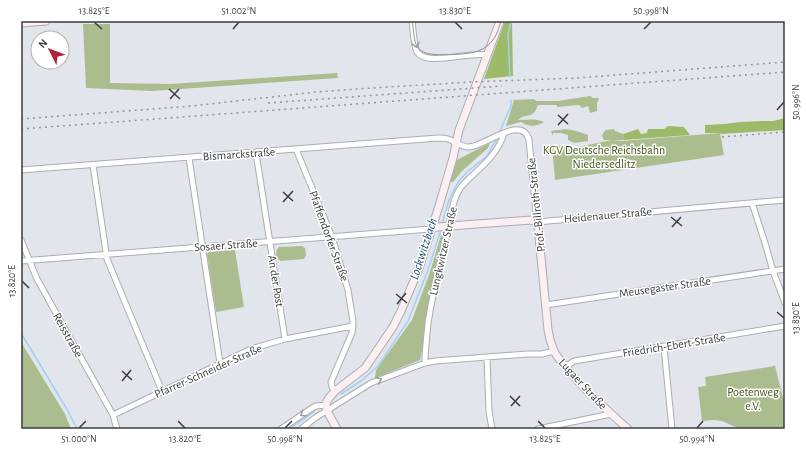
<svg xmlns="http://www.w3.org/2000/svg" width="806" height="450" viewBox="0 0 806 450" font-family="'Alegreya Sans',sans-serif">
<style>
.green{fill:#abbd8e}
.forest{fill:#9dba68}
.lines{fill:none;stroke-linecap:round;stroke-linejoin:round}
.stream{stroke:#a4cff3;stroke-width:1.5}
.street-casing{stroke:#aaadb3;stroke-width:7}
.secondary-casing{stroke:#aaadb3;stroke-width:9}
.street{stroke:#fff;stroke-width:5}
.secondary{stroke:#fceff1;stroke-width:7}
.tram{stroke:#919498;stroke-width:1}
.rail{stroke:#919498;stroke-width:1.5;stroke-dasharray:2 4;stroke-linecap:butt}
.oneway{stroke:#9c9e9e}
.ticks{fill:none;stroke:#3a3c3e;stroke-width:1.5}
.labels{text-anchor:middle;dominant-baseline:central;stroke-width:3;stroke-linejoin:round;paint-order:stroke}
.park-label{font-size:12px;fill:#415318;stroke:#fff}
.street-label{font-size:12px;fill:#3a3c3e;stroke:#fff}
.water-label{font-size:13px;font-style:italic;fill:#154b72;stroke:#fff}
.neatline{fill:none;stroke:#3a3c3e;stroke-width:1.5}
.ticks-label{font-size:10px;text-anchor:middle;fill:#3a3c3e}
</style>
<rect width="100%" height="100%" fill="#e2e6ec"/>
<path class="green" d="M83 24H110V83L170 84 337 73 338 78 152 91 86 88Z
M590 96 593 98H599L597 104V111L590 113 588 106 582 108 579 105 557 107V105H538C532 121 526 112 518 120 527 120 535 118 544 122 536 127 529 127 521 122L506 126 514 100 533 99 537 101H558Z
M566 129C574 130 580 132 588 135V141L574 143 568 140V135L561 133H553V136L551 131Z
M614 129 615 131 623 134 624 140H604L602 136 603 133 606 130Z
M720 133 724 155 555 180 552 146 564 145 568 147H578L612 140 622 141Z
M490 143 488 148 462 171 453 182 449 181 457 160 474 151Z
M441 235 444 236 433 280 423 346 420 360 375 378 376 370 412 320 430 272Z
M302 246 305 248 306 255 304 259 281 261C276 259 274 251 279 247Z
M235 250 244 307 216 312 207 254 209 252Z
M21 342 65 414 71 429H21Z
M775 366 785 405V429H740L722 421 714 420 702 421 698 387 706 386 705 377Z"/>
<path class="forest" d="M505 21H512L513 76 484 79Z
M785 118V130L721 134 720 133H705V125L725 124 740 122 761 121H773Z
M668 126 684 127 690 135 624 140 623 134 638 129 641 134 647 133 648 129H664Z"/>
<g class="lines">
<path class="stream" d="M510 77 508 34 511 21
M499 133 511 106V100
M442 224 449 200 458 182 467 172 487 156 498 137
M21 333 68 411 77 429
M341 394 361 381 378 366 408 321 428 270 441 230
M289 429 314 412"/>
<defs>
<path id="street" d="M412 21C413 28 414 47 417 52 427 67 470 51 487 55
M296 149 332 237 348 290 350 303 353 321 352 333 331 382 332 387 335 391
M256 153 285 339
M189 158 220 363
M93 165 107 259 162 391
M21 170 438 138C442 138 445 138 448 139 454 141 461 147 468 147 483 148 522 113 529 140L537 222 785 200
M752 203 765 243 773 271 785 303
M21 240 37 279 113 415 117 429
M21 261 431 229
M546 305 785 269
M664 347 672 429
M487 358 489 411 492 429
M425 363C425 349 427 336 428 323 433 292 440 261 448 231 451 216 452 200 461 187 465 182 471 177 476 172 488 161 500 149 504 133
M565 367 574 361 785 326
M113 415 251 349 285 339 353 326
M281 429 312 408 316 406 326 405
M301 429 315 418 371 383 425 363 435 361 528 354H542L554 351
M538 429 611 414"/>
<path id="secondary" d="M21 23 46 21
M431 229 437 227 531 220 537 222 538 226 548 330C549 337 551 344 554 351 558 359 565 366 571 373 588 394 608 411 628 429
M337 429 327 411 326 405 327 401 329 398 335 391 365 368 393 327 401 311 418 271 439 206 453 158 459 130 500 21"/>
</defs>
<use href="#street" class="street-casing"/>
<use href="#secondary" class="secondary-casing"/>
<use href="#street" class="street"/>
<use href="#secondary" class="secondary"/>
<path class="tram" d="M412 21C414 29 413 41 418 48 420 50 423 52 426 53 434 56 469 55 478 51 481 50 485 48 488 45 496 39 498 30 501 21"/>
<path class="rail" d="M268 103 502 86
M21 119 192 106 316 92 357 89 470 82 577 78 785 62
M21 129 785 72
M722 137 785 132"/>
</g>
<defs><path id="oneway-chevron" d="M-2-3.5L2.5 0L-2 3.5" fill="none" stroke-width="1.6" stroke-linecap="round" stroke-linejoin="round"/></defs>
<g class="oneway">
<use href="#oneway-chevron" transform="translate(416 45) rotate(78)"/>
<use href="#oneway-chevron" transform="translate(379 380) rotate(-22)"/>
<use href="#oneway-chevron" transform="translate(303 414) rotate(145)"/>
</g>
<path class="ticks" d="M94 22 102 29M455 22 462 29M233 29 239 22M644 29 651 22M169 89 180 99M170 99 179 89M777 110 784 102M558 115 568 124M558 125 568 114M283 192 293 201M283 202 293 191M671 217 682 226M672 227 681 217M22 281 29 288M396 294 407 303M397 304 406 293M777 312 784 318M122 371 132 380M122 381 131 370M510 396 520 406M511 406 520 396M178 421 185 428M538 421 545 428M79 428 86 421M285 428 292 421M697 428 703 421"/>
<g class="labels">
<g class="park-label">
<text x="604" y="150">KGV Deutsche Reichsbahn<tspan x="604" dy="14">Niedersedlitz</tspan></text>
<text x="753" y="392">Poetenweg<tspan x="753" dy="14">e.V.</tspan></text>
</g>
<g class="street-label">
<text transform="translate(239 154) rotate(-4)">Bismarckstraße</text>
<text transform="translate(536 205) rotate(-96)">Prof.-Billroth-Straße</text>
<text transform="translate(608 215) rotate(-5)">Heidenauer Straße</text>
<text transform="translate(329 236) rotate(70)">Pfaffendorfer Straße</text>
<text transform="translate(226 245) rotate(-4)">Sosaer Straße</text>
<text transform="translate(443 251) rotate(-77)">Lungkwitzer Straße</text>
<text transform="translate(276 281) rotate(81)">An der Post</text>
<text transform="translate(665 287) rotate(-8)">Meusegaster Straße</text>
<text transform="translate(68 335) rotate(61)">Reisstraße</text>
<text transform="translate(674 345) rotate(-9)">Friedrich-Ebert-Straße</text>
<text transform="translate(208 371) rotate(-24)">Pfarrer-Schneider-Straße</text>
<text transform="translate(583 384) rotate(47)">Lugaer Straße</text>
</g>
<g class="water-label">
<text transform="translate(424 249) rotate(-72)">Lockwitzbach</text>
</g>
</g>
<rect width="806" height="450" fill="none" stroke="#ffffff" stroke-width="44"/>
<g transform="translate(50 50) rotate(312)"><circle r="19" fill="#ffffff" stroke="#b0b1b2"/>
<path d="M0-3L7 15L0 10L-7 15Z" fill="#b22038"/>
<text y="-6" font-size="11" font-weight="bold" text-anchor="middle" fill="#3a3c3e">N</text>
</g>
<rect x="22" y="22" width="762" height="406" class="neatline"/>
<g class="ticks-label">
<text x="94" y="14">13.825°E</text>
<text x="239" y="14">51.002°N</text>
<text x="455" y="14">13.830°E</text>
<text x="651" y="14">50.998°N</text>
<text transform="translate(795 102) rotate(-90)" y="4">50.996°N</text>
<text transform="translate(11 281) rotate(-90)" y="4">13.820°E</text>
<text transform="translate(795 318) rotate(-90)" y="4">13.830°E</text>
<text x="79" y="442">51.000°N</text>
<text x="185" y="442">13.820°E</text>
<text x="285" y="442">50.998°N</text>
<text x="545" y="442">13.825°E</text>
<text x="697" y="442">50.994°N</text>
</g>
</svg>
